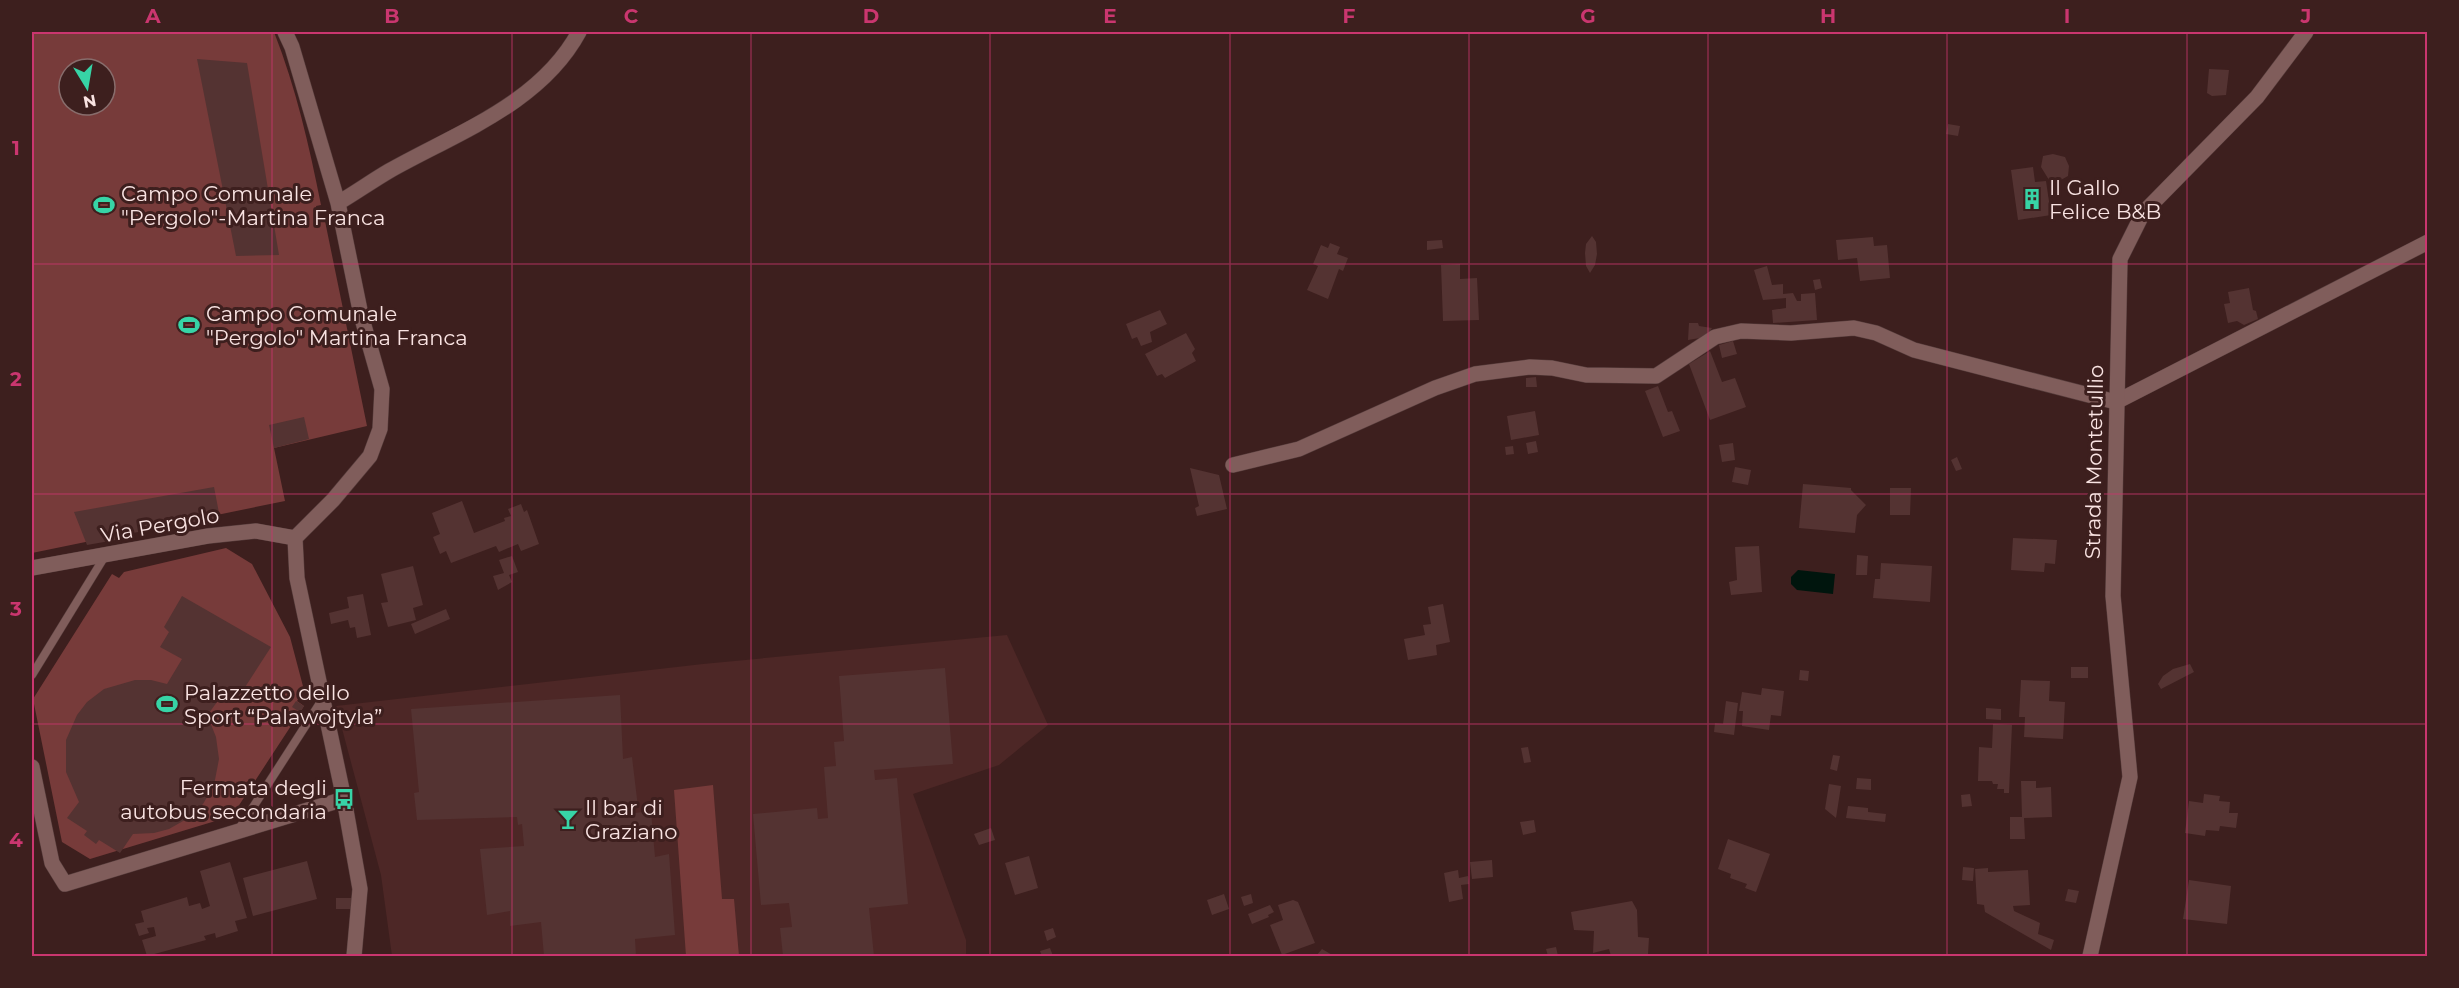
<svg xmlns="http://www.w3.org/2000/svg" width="2459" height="988" viewBox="0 0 2459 988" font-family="Montserrat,sans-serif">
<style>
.built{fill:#4d2726}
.green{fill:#773b3a;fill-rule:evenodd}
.water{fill:#00150d}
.building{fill:#543332}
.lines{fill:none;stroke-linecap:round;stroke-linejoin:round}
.service-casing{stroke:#563d3c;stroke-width:9}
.minor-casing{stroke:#563d3c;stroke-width:16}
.tertiary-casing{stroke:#563d3c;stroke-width:16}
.service{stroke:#805d5b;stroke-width:8}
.minor{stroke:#805d5b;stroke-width:15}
.tertiary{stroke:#805d5b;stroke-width:15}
.grid{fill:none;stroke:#ca366f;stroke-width:1.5;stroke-opacity:0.55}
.labels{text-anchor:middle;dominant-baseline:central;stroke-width:6;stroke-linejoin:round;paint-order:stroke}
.poi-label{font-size:21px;fill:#f9e3e2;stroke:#3d1f1e;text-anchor:start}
.street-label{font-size:21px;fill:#f9e3e2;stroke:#3d1f1e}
.neatline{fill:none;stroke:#ca366f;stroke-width:2}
.grid-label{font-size:20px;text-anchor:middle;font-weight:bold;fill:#ca366f}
</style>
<rect width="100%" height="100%" fill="#3d1f1e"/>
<path class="built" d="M1007 635 1048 725 999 765 913 794 966 940V955L960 956H392L381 875 336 706 703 664Z"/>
<path class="green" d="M32 32H274C296 88 309 145 321 205L316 206 319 222 325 221 367 426 274 448 285 501 32 553ZM69 69H105V105H69Z
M226 548 252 564 290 637 304 690 297 701 304 706 232 816 90 859 62 842 33 699 112 574 119 578 124 572Z
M713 785 722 899H734L739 956H686L674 790Z"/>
<path class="water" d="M1798 570 1835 574 1833 594 1797 590 1791 584V577Z"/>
<path class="building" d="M197 59 247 63 279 255 236 256Z
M2209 69 2229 70 2226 95 2212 96 2207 93Z
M1948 124 1960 126 1958 136 1946 134Z
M2053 154 2065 157 2069 166 2068 176 2059 181 2049 180 2041 167 2043 156Z
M2033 167 2035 182 2046 181 2051 215 2018 220 2011 170Z
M1592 236 1596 242 1597 254 1595 265 1590 273 1586 266 1585 253 1586 244Z
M1873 237 1874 246 1887 245 1890 278 1860 281 1857 258 1838 260 1836 240Z
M1442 240 1443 248 1427 250V241Z
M1330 243 1340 247 1337 254 1348 258 1343 271 1339 269 1328 299 1307 290 1318 266 1313 264 1321 245 1328 248Z
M1460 264V279L1477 278 1479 320 1443 321 1441 265Z
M1767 266 1772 285 1783 284V294L1793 293 1797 301H1801V294L1815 293 1817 320 1773 323 1772 310 1786 308V298L1763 300 1754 270Z
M1820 279 1822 288 1815 290 1813 280Z
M2249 288 2253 310 2256 311 2258 319 2244 325 2237 321 2228 323 2224 304 2230 303 2228 292Z
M1160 310 1167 324 1150 332 1152 342 1141 346 1137 337 1132 339 1126 324Z
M1689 323H1698L1699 326 1712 328 1706 337 1688 340Z
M1186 333 1195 349 1192 353 1196 361 1165 378 1162 374 1157 376 1145 354Z
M1733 341 1737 354 1722 358 1719 345Z
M1710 351 1722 382 1735 378 1746 407 1710 420 1689 364Z
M1536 377 1537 387H1526V378Z
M1658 386 1668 412 1672 411 1680 431 1663 437 1645 391Z
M1535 411 1539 435 1511 440 1507 416Z
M304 417 309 439 274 448 269 425Z
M1536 441 1538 452 1528 454 1526 443Z
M1733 443 1735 460 1722 462 1719 445Z
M1513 446 1514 454 1506 455 1505 447Z
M1957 457 1962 469 1956 471 1951 460Z
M1735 467 1751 470 1748 485 1732 482Z
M1190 468 1219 475 1227 509 1197 516 1195 508 1199 506Z
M1803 484 1851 488V490L1866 505 1857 515 1855 533 1799 528Z
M214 487 220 518 121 535V539L87 545 74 512Z
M1890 488H1911L1910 515H1890Z
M462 501 474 533 505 521 504 518 511 516 508 509 521 504 524 512 527 510 539 544 521 551 518 544 499 552 496 546 451 563 446 551 440 554 433 537 440 534 432 513Z
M2013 538 2057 540 2055 564 2045 563 2044 572 2011 570Z
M1759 546 1762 592 1731 595 1729 582 1737 580 1735 547Z
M1857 555 1868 556 1867 575H1856Z
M512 556 518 572 509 575 512 582 498 590 493 576 504 573 499 560Z
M1881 563 1932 566 1930 602 1873 598 1875 579H1880Z
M413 566 423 605 413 608 416 620 388 627 381 603 388 602 381 574Z
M363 594 371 635 357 638 355 627 350 628 348 620 331 624 329 613 349 608 347 597Z
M182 596 271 647 238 698 225 691 209 713 208 717 216 737 219 759 214 785 203 804 192 816 169 829 154 833 133 834 120 853 99 840 96 844 84 835 87 831 67 818 79 802 66 772V740L77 715 87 702 104 689 135 680H151L167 684 182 659 160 647 169 632 164 627Z
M1443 604 1450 642 1436 645 1437 655 1408 660 1404 639 1425 635 1423 625 1431 624 1428 607Z
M446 609 450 619 415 634 411 624Z
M2190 664 2194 672 2161 689 2158 684 2163 676 2173 669Z
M2071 667H2088V678H2071Z
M945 668 953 764 874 770 875 780 897 778 908 904 869 908 874 956H783L780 928 792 927 789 903 761 905 753 814 817 808 818 819 828 818 824 767 836 766 834 742 844 741 839 676Z
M1800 670 1809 671 1808 681 1799 680Z
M2021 680 2050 681 2049 701 2065 702 2063 739 2024 737 2025 717H2019Z
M1762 688 1784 691 1781 716 1771 715 1769 730 1742 726 1743 711H1739L1742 692 1761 695Z
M620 695 623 759 632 757 638 807 610 809 611 816 651 811 655 857 669 854 675 935 635 939 636 956H544L541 922 510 926V911L487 915 480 849 524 846 522 824 518 825 517 817 417 820 414 793 419 792 411 709Z
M296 701 304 706 300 712 292 707Z
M1726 701 1738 703 1734 735 1714 732 1715 723 1723 724Z
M1986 708 2001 709V720L1986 719Z
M1993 724 2012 725 2009 793H2004V789H1997L1998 784H1993L1992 781H1978L1979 747 1992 748Z
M1528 747 1531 762 1524 763 1521 748Z
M1833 755 1840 756 1837 771 1830 769Z
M1857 778 1871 779V790L1856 789Z
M2021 781H2036V788L2051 787 2052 817 2024 818 2025 839H2010V817H2022Z
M1829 784 1841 786 1836 818 1825 809Z
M1970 794 1972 806 1962 807 1961 795Z
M2204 794 2220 796 2219 801 2230 802 2229 813H2238L2236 828 2220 826 2219 831 2206 830 2205 836 2185 833 2189 801 2203 803Z
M1848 806 1868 808V812L1886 814 1885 822 1846 818Z
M1534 820 1536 832 1523 835 1520 822Z
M991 828 995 840 979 845 974 834Z
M1728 839 1770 854 1756 892 1745 888 1747 884 1730 878 1731 874 1718 869Z
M1029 856 1038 888 1015 895 1005 863Z
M1492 860 1493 877 1472 879 1470 862Z
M307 861 317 899 253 916 243 878Z
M230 862 247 918 235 921 238 931 216 938 215 933 204 936 206 940 147 956 142 940 156 936 154 927 147 928 149 933 139 936 135 924 144 922 141 911 187 897 189 906 200 903 202 909 210 906 200 871Z
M1963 867 1974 868 1973 881 1962 880Z
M1988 868V872L2028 870 2030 905 2013 906 2014 911 2040 923 2038 934 2054 940 2051 950 1985 912 1984 905 1977 904 1975 869Z
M1458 870 1459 878 1468 876 1469 884 1461 885 1463 899 1449 902 1444 873Z
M2189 880 2231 886 2227 924 2183 919Z
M2068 889 2079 891 2076 903 2065 901Z
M1224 894 1229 909 1212 915 1207 900Z
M1251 894 1253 903 1244 906 1241 897Z
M336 898H353V909H336Z
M1293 900 1298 902 1315 943 1282 955 1270 925 1283 920 1278 905Z
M1632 901 1637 910 1638 937 1649 938 1648 954 1656 955V956H1611L1609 949 1593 953 1594 931 1574 930 1571 912Z
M1270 905 1274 912 1268 915 1269 917 1252 924 1248 914Z
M1053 928 1056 937 1047 941 1044 931Z
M1556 947 1558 956H1548L1546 949Z
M1050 948 1053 956H1042L1040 951Z
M1322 949 1334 956H1316Z"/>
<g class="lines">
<defs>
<path id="service" d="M32 675 105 556
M239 829 322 700"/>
<path id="minor" d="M285 32 292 47 338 203 361 315 382 389 380 429 370 456 333 500 295 538 297 578 344 799 360 889 354 956
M338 203C355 193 372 181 389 171 456 133 540 104 579 32
M1233 465 1299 449 1435 388 1475 374 1530 367 1552 368 1586 375 1656 376 1715 337 1741 331 1791 333 1854 328 1876 333 1914 350 2116 402 2428 242
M32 568 208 536 256 531 295 538
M32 767 52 863 65 884 344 799"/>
<path id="tertiary" d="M2090 956 2130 777 2113 596 2120 259 2143 213 2257 97 2306 32"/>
</defs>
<use href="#service" class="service-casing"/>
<use href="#minor" class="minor-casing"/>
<use href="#tertiary" class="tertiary-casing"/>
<use href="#service" class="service"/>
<use href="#minor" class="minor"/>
<use href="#tertiary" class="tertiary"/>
</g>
<path class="grid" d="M272 32V956M512 32V956M751 32V956M990 32V956M1230 32V956M1469 32V956M1708 32V956M1947 32V956M2187 32V956M32 264H2428M32 494H2428M32 724H2428"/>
<defs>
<symbol id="building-bare" viewBox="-9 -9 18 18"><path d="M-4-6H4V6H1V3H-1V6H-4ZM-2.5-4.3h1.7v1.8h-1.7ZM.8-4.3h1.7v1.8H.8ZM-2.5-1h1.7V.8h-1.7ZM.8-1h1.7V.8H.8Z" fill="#37d4a6" stroke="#3d1f1e" stroke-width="2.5" paint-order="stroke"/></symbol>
<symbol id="stadium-bare" viewBox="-9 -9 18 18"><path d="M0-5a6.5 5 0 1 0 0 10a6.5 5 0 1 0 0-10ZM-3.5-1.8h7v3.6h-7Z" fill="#37d4a6" stroke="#3d1f1e" stroke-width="2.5" paint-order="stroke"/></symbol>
<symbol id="bus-bare" viewBox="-9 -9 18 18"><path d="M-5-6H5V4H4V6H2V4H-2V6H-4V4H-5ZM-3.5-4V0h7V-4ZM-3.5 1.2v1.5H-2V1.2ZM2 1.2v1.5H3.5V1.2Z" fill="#37d4a6" stroke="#3d1f1e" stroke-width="2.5" paint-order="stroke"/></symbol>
<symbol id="bar-bare" viewBox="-9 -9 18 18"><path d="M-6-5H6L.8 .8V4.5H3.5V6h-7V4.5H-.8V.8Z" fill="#37d4a6" stroke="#3d1f1e" stroke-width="2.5" paint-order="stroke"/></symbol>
</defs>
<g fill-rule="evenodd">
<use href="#building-bare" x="2017" y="184" width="30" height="30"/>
<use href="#stadium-bare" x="89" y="190" width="30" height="30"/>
<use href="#stadium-bare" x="174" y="310" width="30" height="30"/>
<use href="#stadium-bare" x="152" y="689" width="30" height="30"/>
<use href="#bus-bare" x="329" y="784" width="30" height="30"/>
<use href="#bar-bare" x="553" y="804" width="30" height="30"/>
</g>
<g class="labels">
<g class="poi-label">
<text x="2049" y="187">Il Gallo<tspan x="2049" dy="24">Felice B&amp;B</tspan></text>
<text x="121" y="193">Campo Comunale<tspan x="121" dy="24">"Pergolo"-Martina Franca</tspan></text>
<text x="206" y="313">Campo Comunale<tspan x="206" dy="24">"Pergolo" Martina Franca</tspan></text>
<text x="184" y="692">Palazzetto dello<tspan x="184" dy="24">Sport “Palawojtyla”</tspan></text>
<text x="327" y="787" text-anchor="end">Fermata degli<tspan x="327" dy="24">autobus secondaria</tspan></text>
<text x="585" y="807">Il bar di<tspan x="585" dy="24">Graziano</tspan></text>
</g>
<g class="street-label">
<text transform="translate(2094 462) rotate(-89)">Strada Montetullio</text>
<text transform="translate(160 525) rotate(-10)">Via Pergolo</text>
</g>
</g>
<rect width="2459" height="988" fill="none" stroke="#3d1f1e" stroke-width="66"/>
<g transform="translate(87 87) rotate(169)"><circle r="28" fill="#3d1f1e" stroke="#886d6c" stroke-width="1.5"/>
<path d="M0-4.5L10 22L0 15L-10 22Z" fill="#37d4a6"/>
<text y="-9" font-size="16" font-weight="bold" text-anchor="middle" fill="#f9e3e2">N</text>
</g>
<rect x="33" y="33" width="2393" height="922" class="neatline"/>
<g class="grid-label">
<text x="153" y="23">A</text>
<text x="392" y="23">B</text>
<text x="631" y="23">C</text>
<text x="871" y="23">D</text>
<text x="1110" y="23">E</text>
<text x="1349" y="23">F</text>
<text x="1588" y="23">G</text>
<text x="1828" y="23">H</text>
<text x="2067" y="23">I</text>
<text x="2306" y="23">J</text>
<text x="16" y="155">1</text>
<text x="16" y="386">2</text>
<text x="16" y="616">3</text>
<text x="16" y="847">4</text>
</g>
</svg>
